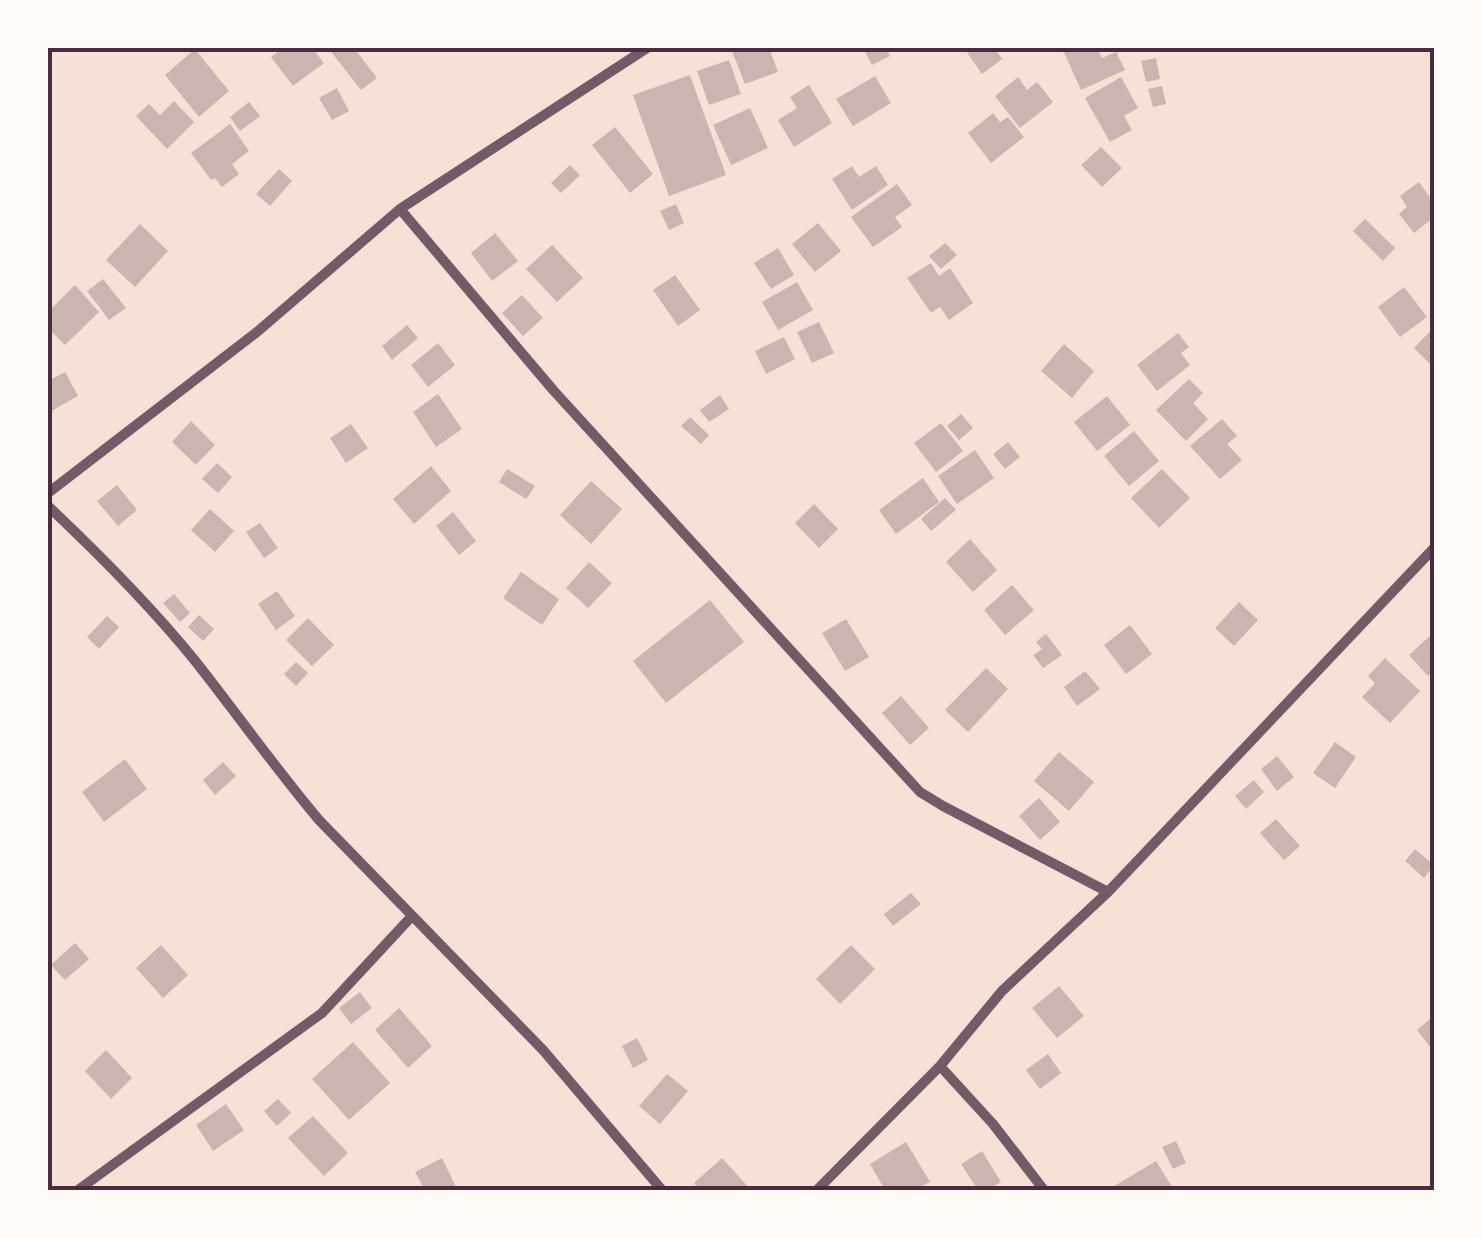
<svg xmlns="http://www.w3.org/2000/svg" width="1482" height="1238" viewBox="0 0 1482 1238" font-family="Quicksand,sans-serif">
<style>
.building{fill:#ccb4b1}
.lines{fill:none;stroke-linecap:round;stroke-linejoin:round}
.minor{stroke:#755966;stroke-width:10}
.neatline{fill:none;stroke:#4a2c40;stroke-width:4}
</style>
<rect width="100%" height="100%" fill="#f7e1d7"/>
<path class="building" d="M284 48H312L324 63 293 86 271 57Z
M328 48H354L377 78 361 90Z
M741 48H769L778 72 745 84 732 51Z
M863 48H886L890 56 872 65Z
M964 48H994L1002 59 982 74Z
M1062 48H1097L1102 58 1116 52 1125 70 1081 90Z
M195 49 229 91 199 117 165 75Z
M1156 58 1160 79 1146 82 1141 61Z
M729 60 741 94 709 105 697 71Z
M690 75 726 175 669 196 633 95Z
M875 76 891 103 853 126 836 99Z
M1018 77 1027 90 1037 82 1053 102 1020 128 995 96Z
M1121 77 1138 108 1124 116 1132 130 1110 142 1085 98Z
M809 85 832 123 794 147 778 120 797 108 790 97Z
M1162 86 1166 104 1153 107 1148 89Z
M337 88 349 111 332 120 319 98Z
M174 101 194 122 167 149 136 116 149 104 160 115Z
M249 102 260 116 240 131 230 117Z
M750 108 768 148 731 165 713 125Z
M993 113 1000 122 1008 117 1024 137 991 163 968 133Z
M230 124 249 151 232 164 239 174 222 187 215 178 211 180 191 153Z
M615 127 653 174 630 193 592 145Z
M1101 147 1122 168 1102 187 1081 165Z
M570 165 580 175 561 193 551 183Z
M852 166 859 177 876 166 888 185 852 210 832 179Z
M279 169 292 181 270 206 256 194Z
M1419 182 1434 203V217L1414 233 1399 214 1407 207 1400 196Z
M897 184 912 205 895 217 902 227 873 247 851 217Z
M676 204 684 223 669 230 660 211Z
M1365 219 1395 248 1383 261 1353 231Z
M818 223 841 251 815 272 792 244Z
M140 224 168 251 135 287 106 260Z
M495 233 518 261 492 281 471 253Z
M945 243 957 255 941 269 929 256Z
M552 245 583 278 557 302 526 269Z
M778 248 794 275 771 289 754 263Z
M931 263 939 276 950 268 973 303 949 320 940 307 931 313 907 278Z
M675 275 700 310 678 326 653 290Z
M103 279 126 308 109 320 87 291Z
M797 282 813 310 778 330 762 302Z
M75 285 99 312 65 345 48 328V312Z
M1404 287 1427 317 1400 337 1378 307Z
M522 295 543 318 523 336 502 313Z
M819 322 834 353 812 363 797 332Z
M407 325 418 338 392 360 382 346Z
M1434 327V368L1414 348Z
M1178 333 1189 347 1181 353 1190 365 1157 391 1137 365Z
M784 337 795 359 766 374 755 351Z
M438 343 455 365 428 387 411 365Z
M1064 344 1094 371 1072 398 1041 371Z
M65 372 78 396 48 413V381Z
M1189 379 1203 393 1193 403 1208 419 1186 441 1156 410Z
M438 394 462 429 436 447 413 412Z
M720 395 729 409 709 422 700 410Z
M1107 396 1130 425 1097 451 1074 422Z
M961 414 973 428 959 440 947 426Z
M690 417 709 435 701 444 681 426Z
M1222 419 1237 436 1227 444 1242 460 1220 479 1190 446Z
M191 421 215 445 196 465 172 442Z
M941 423 963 451 936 472 914 443Z
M351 424 368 448 346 463 330 438Z
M1134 431 1159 461 1129 486 1104 456Z
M1008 442 1020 457 1005 469 993 454Z
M975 450 994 478 957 504 938 476Z
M217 463 232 477 218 493 202 479Z
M431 466 451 491 414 524 393 499Z
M507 469 535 486 526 499 499 482Z
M1162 469 1190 498 1159 528 1131 498Z
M923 478 939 502 896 534 879 510Z
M591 481 622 509 591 544 560 515Z
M117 485 137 510 118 526 97 501Z
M945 498 956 510 931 531 921 519Z
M814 504 838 529 819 548 795 523Z
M210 509 234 531 215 552 191 530Z
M453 512 476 541 459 555 436 526Z
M260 523 278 548 264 558 246 532Z
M970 539 997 570 973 592 946 562Z
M589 562 612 583 588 608 566 588Z
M521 572 559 599 542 625 503 598Z
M1012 585 1034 610 1005 635 984 610Z
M277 591 295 616 276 630 258 604Z
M174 594 190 613 180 622 163 603Z
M710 600 744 642 666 703 633 661Z
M1239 602 1258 620 1234 646 1215 628Z
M199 615 214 629 203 641 188 627Z
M107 616 119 627 99 649 87 637Z
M308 618 334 645 312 666 286 640Z
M846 619 869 657 845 671 822 633Z
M1130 625 1152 654 1126 674 1104 645Z
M1434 632V670L1428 676 1409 655Z
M1046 634 1062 655 1043 668 1033 655 1042 649 1036 642Z
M1385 658 1420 691 1390 723 1362 697 1375 683 1368 676Z
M296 662 308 673 296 686 284 674Z
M986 668 1008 689 968 732 945 710Z
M1085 671 1100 689 1077 706 1064 687Z
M901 696 929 728 910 745 882 713Z
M1335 742 1356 757 1335 788 1313 773Z
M1059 752 1094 782 1069 811 1034 781Z
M1277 756 1294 777 1277 791 1261 769Z
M125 759 147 789 104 822 82 792Z
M223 762 236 776 215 795 203 780Z
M1254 780 1264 792 1246 809 1235 796Z
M1039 798 1060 822 1040 840 1019 816Z
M1276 819 1300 846 1284 860 1260 833Z
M1415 849 1434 865 1424 878 1405 861Z
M911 893 921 904 893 926 884 914Z
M75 943 89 959 65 980 51 965Z
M161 945 188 975 163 998 136 968Z
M851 945 875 969 840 1004 816 979Z
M1059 986 1084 1016 1057 1038 1032 1008Z
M360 992 372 1008 351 1024 339 1008Z
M399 1008 432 1046 408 1068 375 1030Z
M1434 1016V1052L1417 1030Z
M637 1038 648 1060 633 1068 622 1046Z
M353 1042 390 1083 349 1120 312 1079Z
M106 1050 132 1078 111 1099 85 1071Z
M1048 1054 1061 1073 1040 1089 1026 1070Z
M667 1074 688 1091 660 1124 639 1106Z
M278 1099 291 1113 277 1126 264 1111Z
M226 1104 244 1130 213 1151 196 1125Z
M313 1116 348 1153 324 1176 288 1138Z
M1176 1141 1186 1163 1173 1169 1162 1147Z
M906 1142 930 1182 915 1190H885L870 1164Z
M982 1151 1001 1182 987 1190H978L961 1164Z
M442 1158 456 1187 449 1190H425L415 1172Z
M722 1158 751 1190H701L694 1183Z
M1156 1161 1174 1190H1108Z"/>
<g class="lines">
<path class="minor" d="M400 209 554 391 920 792 943 806 1108 892
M48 493 257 332 400 209 647 48
M48 506C100 555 151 606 196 662 237 714 276 769 319 820L543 1050 662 1190
M940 1066 993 1124 1044 1190
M78 1190 322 1013 412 916
M817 1190 940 1066 1002 991 1108 892 1434 548"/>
</g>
<rect width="1482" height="1238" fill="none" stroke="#fffaf5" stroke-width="100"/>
<rect x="50" y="50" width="1382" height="1138" class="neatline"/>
</svg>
